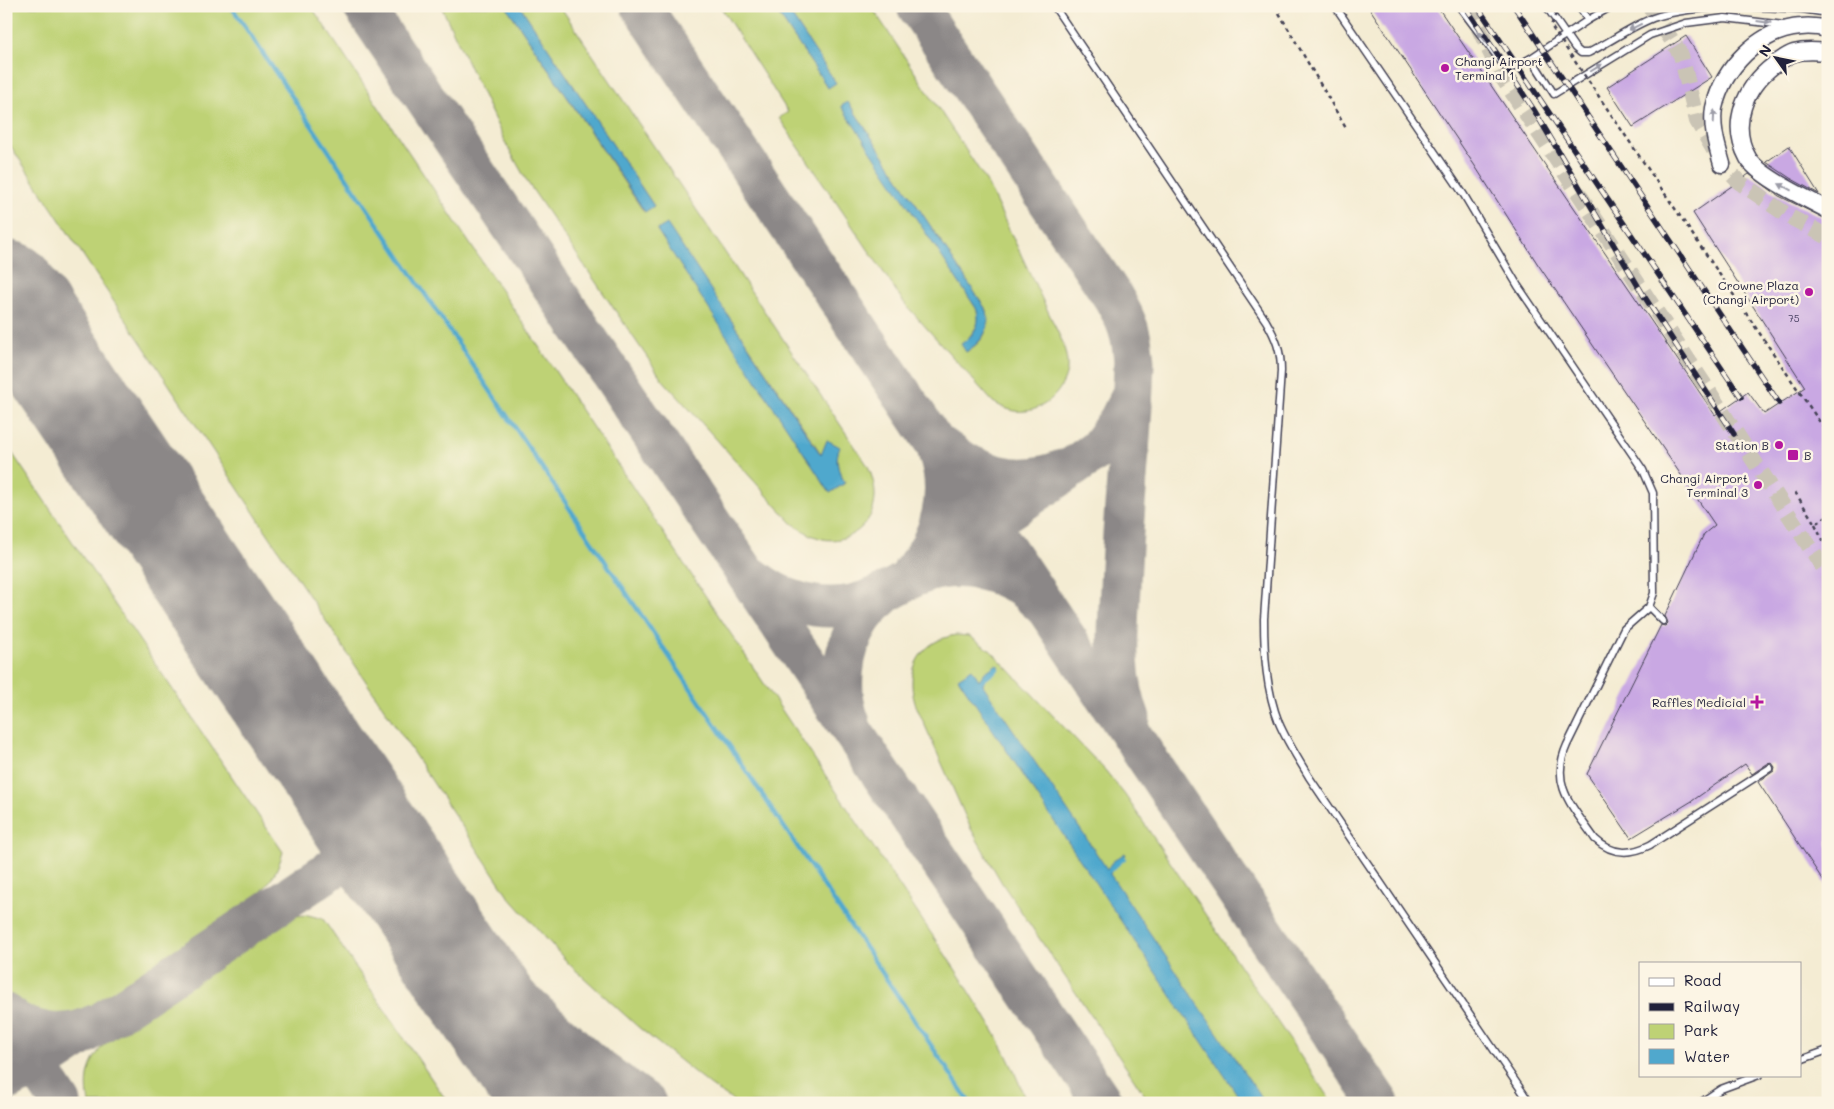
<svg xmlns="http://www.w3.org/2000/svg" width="1834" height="1109" viewBox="0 0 1834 1109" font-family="Mali,sans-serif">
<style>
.green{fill:#bed275;stroke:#707a58;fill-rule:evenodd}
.water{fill:#50a8cd;stroke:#396584}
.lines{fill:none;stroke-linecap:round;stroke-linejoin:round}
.stream{stroke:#50a8cd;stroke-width:4.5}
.taxiway{stroke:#8b8787;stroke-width:41}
.runway{stroke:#8b8787;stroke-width:102}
.building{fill:#c9a8e3}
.secondary-tunnel{stroke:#cac4b5;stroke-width:16;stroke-dasharray:16 8;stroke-linecap:butt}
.service-casing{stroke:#424052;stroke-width:9}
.secondary-casing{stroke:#424052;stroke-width:19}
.path{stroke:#424052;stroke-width:2.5;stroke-dasharray:4 4;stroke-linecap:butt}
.service{stroke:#fff;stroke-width:6}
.secondary{stroke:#fff;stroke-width:16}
.rail-casing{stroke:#22223b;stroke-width:5.5}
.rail{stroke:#fcf5e5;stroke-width:4;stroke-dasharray:11;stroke-linecap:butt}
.path-bridge{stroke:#424052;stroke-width:2.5;stroke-dasharray:4 4;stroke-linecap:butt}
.oneway{fill:#9c9ca7}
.poi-dot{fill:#b5179e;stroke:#fcf5e5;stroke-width:2}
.labels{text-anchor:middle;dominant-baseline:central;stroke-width:5;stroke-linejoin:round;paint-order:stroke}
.number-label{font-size:10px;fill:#4c4465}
.poi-label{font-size:12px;fill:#22223b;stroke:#fcf5e5;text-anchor:end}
</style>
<rect width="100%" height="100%" fill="#fcf5e5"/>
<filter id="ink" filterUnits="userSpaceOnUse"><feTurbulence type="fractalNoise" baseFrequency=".02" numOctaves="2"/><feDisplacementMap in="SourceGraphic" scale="10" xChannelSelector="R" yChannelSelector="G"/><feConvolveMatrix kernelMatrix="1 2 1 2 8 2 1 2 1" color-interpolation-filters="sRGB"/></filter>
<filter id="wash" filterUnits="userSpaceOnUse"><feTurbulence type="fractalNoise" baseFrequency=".0096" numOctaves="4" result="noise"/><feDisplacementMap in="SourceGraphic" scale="20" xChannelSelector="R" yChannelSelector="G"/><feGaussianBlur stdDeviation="1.12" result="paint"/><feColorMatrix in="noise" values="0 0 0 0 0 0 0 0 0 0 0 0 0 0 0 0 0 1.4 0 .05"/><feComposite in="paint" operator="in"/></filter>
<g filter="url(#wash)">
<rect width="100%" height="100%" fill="#f4ecd3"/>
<path class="green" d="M6 6H311L961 978C986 1018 1012 1057 1026 1103H736L710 1085 637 1026 569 964 509 897 6 139Z
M441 6H506L644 212 654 206 520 6H560L868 466C872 476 875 485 875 496 875 526 844 548 816 537 807 534 800 528 792 523L662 379 528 183 506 144ZM667 225 822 455 827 441 837 453 838 469 845 483 830 493 658 230Z
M720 6H773L828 88 836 83 785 6H871L985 179 1063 343C1065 352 1068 361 1067 370 1064 390 1046 409 1026 411 1014 413 1003 408 993 402L905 304 779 118 788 112ZM848 102 987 311C987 334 986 339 966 352 966 348 966 342 968 339 975 327 982 325 976 308L842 106Z
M6 444 283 852C277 873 270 882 256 898L93 1006C87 1009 81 1013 75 1015 49 1021 24 1011 6 992Z
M956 635 969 636 990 650 1105 770 1125 795 1332 1103H1150L1002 883 971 829 915 703C905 669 920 641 956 635Z
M308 915 323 919 448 1103H89C83 1070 93 1057 113 1033L282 920 294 916Z"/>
<path class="water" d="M506 6H520L654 206 645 212Z
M773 6H785L836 83 828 88Z
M848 102 987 311C991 331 981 342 966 352L961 344C974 335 982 324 976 308L841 106Z
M667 224 821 455 827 440 840 447C834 461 838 470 845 483L830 493 657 230Z
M997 664 999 667 986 676 983 685 1107 869 1112 862 1125 853 1126 855 1114 865 1110 874 1265 1103H1243L958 678 972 669 979 680 984 673Z"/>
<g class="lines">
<path class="stream" d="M231 6 968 1100
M983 680 997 669
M1110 870 1124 858"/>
<path class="taxiway" d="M363 6 1103 1103
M641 6 1379 1103
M917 6 1113 297C1127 321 1132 334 1134 362 1132 437 1123 511 1120 586 1118 630 1113 676 1130 718
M943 448C975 474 1021 488 1062 470
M913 571C941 539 953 493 938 452
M919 575C958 559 1008 570 1037 600
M752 577C780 600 815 612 851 605 893 597 934 561 969 537 1012 508 1056 480 1098 449L1119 420 1130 398
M850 723C837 691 842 650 860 621 867 610 877 601 886 592
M390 861 522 1001 597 1068 646 1103
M6 1014C29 1035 67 1039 94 1025
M22 1044 61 1103
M6 1081 36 1066 375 840"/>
<path class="runway" d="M6 291 552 1103"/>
</g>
<g id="blocks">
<path class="building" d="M1368 6H1437L1715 415 1748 392 1764 414 1805 387 1693 213 1749 174 1779 196 1828 220V888L1758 782 1774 771 1775 767 1772 763 1767 764 1752 774 1745 764 1692 801 1631 838 1587 774 1661 625 1665 626 1668 623 1665 616 1704 534 1715 525 1537 263 1475 166Z
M1686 36 1712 77 1633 127 1607 87Z
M1789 146 1819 194 1790 178 1766 162Z"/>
</g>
</g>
<g filter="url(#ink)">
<use href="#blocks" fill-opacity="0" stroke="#424052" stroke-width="1"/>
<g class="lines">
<path class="secondary-tunnel" d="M1468 6 1502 77 1704 384 1828 575
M1649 6 1652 9 1681 55 1697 121 1722 164 1739 182 1790 217 1828 237"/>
<defs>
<path id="service" d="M1054 6 1266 321C1276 338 1281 351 1281 371L1264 619C1264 653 1266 690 1279 723 1287 742 1299 760 1309 777L1530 1103
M1335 6 1464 195 1518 286 1643 470 1653 493 1654 593 1649 607 1624 629 1567 745C1549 785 1573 807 1595 839 1612 855 1630 855 1650 845L1770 768
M1459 6 1505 67H1515L1531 58
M1546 6 1575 48 1581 53H1588C1610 42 1630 27 1653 18 1679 9 1706 8 1733 6
M1579 6 1588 20
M1612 6 1588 20 1531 58 1554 94 1650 35 1686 23 1725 18 1784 25
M1738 6 1802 9 1828 13
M1649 607 1663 621
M1800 1060 1828 1050
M6 1097 8 1103
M1700 1103 1721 1089 1759 1075"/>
<path id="secondary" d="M1828 52C1816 51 1805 50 1794 53 1787 55 1780 61 1774 65 1745 87 1729 124 1748 158 1759 177 1808 199 1828 210
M1722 164C1717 146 1711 127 1714 108 1723 68 1759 30 1801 27 1810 26 1819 27 1828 29"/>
</defs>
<use href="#service" class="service-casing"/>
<use href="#secondary" class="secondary-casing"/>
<path class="path" d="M1275 6 1347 130
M1795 492 1815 524 1828 515
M1815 524 1828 550"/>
<use href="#service" class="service"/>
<use href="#secondary" class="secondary"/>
<defs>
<path id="rail" d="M1465 6 1534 110 1644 296 1734 434
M1477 6 1741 397
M1514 6 1779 403"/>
</defs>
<use href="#rail" class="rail-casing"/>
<use href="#rail" class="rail"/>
<path class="path-bridge" d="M1559 6 1551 26 1828 434"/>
</g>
<defs><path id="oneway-solid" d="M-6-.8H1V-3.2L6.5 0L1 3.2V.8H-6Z" transform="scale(1.25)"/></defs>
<g class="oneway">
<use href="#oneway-solid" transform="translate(1764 22) rotate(7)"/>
<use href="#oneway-solid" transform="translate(1635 27) rotate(154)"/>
<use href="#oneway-solid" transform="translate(1482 37) rotate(-127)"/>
<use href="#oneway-solid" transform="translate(1596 68) rotate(-32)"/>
<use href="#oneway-solid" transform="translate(1714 117) rotate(-87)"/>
<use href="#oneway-solid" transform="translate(1785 187) rotate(-152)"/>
</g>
</g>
<g class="poi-dot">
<circle cx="1445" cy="68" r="5"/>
<circle cx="1809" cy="292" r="5"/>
<circle cx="1779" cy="445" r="5"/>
<rect x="1787" y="449" width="12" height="12" rx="2.5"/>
<circle cx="1758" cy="485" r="5"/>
<path d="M1754.5 694.5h5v5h5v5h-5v5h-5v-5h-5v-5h5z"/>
</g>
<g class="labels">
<g class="number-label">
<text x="1794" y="318">75</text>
</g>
<g class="poi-label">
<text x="1455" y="61" text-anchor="start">Changi Airport<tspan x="1455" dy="14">Terminal 1</tspan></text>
<text x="1799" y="285">Crowne Plaza<tspan x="1799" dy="14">(Changi Airport)</tspan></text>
<text x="1769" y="445">Station B</text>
<text x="1804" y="455" text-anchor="start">B</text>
<text x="1748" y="478">Changi Airport<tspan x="1748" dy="14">Terminal 3</tspan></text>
<text x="1746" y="702">Raffles Medicial</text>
</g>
</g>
<rect width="1834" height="1109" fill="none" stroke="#fcf5e5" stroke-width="25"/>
<rect x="1639" y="962" width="162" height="115" fill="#fcf5e5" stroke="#a5a1a1"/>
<rect x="1649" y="978" width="25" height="8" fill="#ffffff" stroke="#a5a1a1"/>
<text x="1684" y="986" font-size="15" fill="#22223b">Road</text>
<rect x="1649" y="1003" width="25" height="8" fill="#22223b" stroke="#a5a1a1"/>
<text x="1684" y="1012" font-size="15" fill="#22223b">Railway</text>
<rect x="1649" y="1024" width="25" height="15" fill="#bed275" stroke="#a5a1a1"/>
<text x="1684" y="1036" font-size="15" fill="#22223b">Park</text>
<rect x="1649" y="1049" width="25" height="15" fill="#50a8cd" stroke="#a5a1a1"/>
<text x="1684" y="1062" font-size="15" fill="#22223b">Water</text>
<g transform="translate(1776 58) rotate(303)" stroke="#fcf5e5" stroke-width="4" paint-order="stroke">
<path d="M0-4L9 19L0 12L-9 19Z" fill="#22223b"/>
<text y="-8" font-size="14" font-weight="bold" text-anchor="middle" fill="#22223b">N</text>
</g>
</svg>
